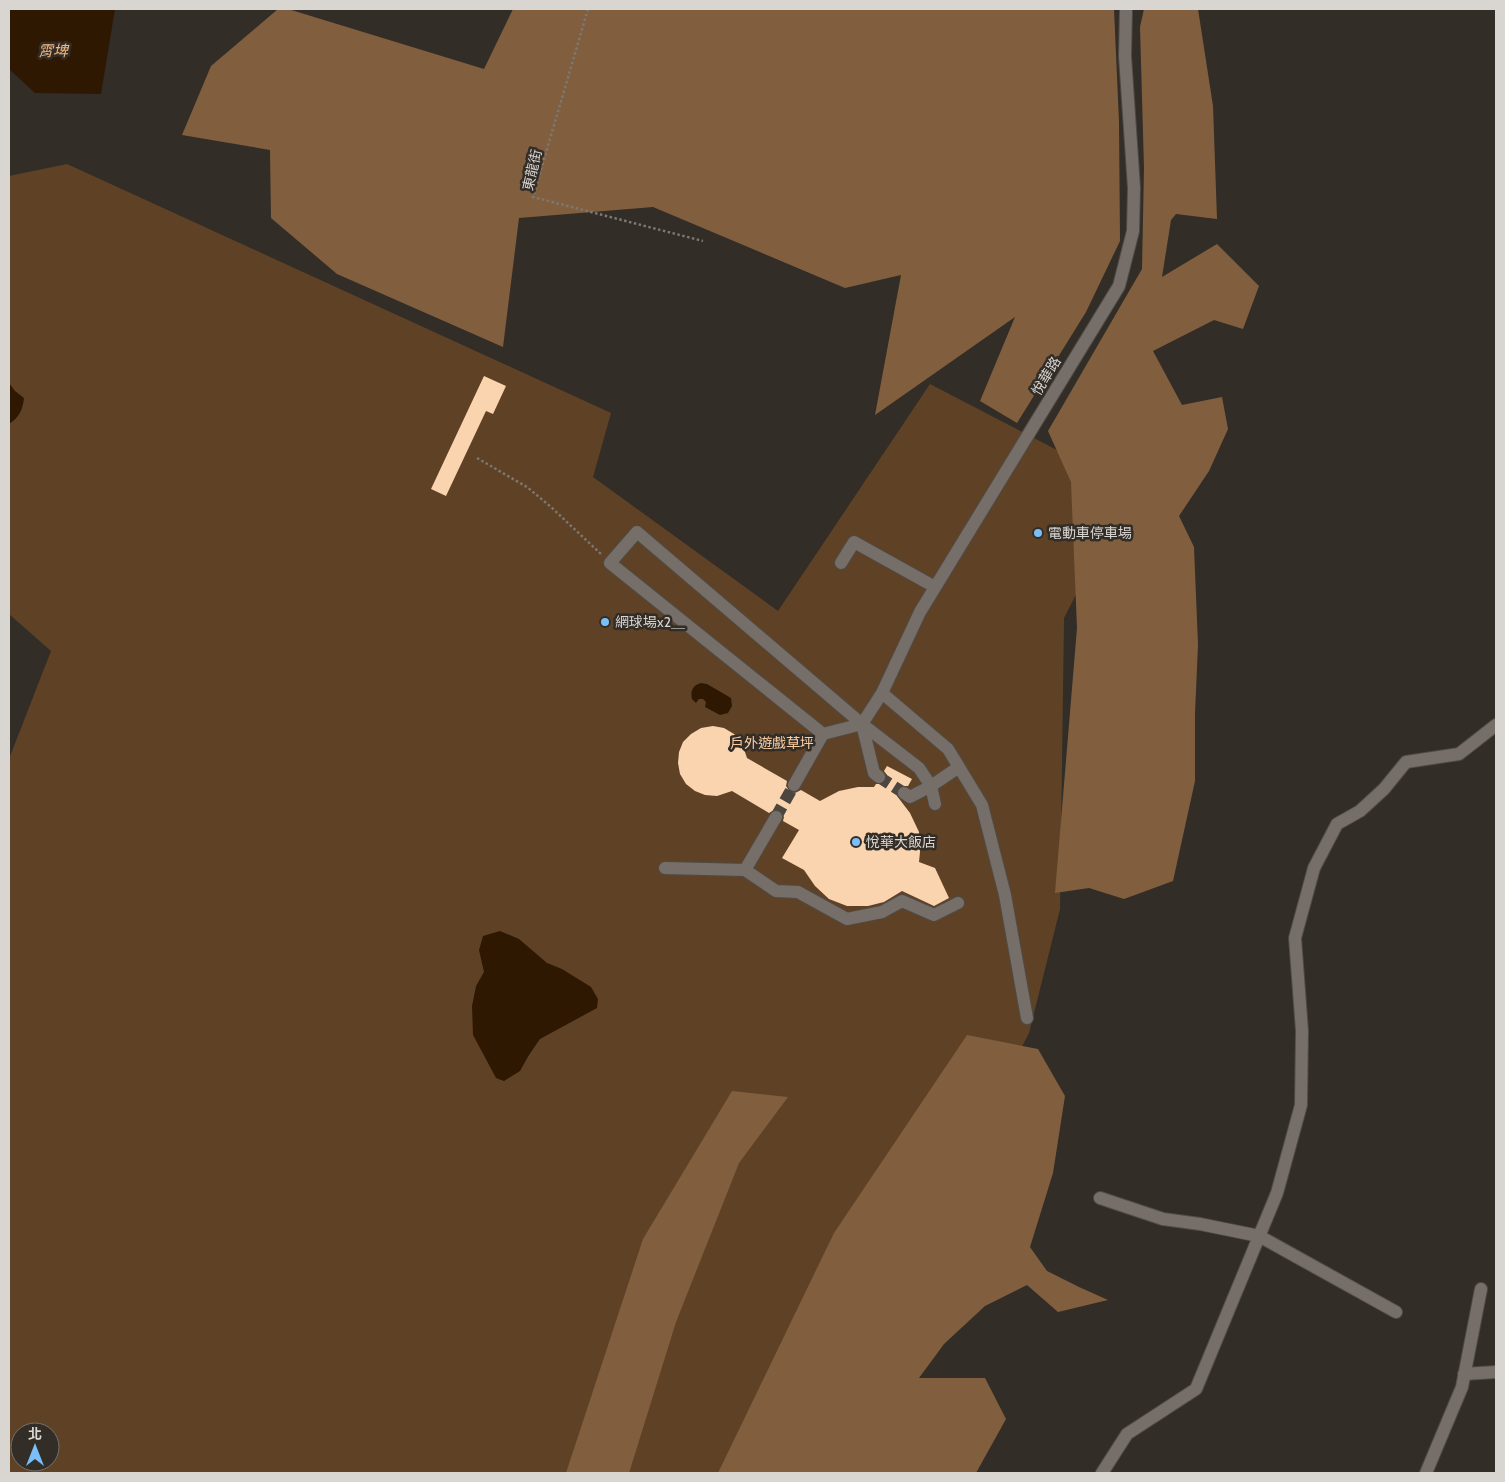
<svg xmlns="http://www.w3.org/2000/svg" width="1505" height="1482" viewBox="0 0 1505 1482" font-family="Cabin,'Noto Sans TC',sans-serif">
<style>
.green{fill:#5f4225;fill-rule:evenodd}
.forest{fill:#815f3e}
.water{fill:#2f1801}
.building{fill:#fad3af}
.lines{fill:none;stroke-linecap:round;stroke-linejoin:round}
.minor-tunnel{stroke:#4c4640;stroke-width:12;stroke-dasharray:12 6;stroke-linecap:butt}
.minor-casing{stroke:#4f4b46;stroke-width:14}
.path{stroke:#7c7771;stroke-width:2.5;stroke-dasharray:2.5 2.5;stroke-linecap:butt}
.minor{stroke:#766f69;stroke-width:12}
.poi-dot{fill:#7abff8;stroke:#332d27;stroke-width:2}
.labels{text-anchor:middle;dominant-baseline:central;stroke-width:5;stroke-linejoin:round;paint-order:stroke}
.street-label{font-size:14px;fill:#d9d5d1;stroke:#332d27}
.poi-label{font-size:14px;fill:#d9d5d1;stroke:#332d27;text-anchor:start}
.park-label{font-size:14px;fill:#facca2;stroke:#332d27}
.water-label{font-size:15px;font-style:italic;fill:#efb782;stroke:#332d27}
</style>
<rect width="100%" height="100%" fill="#332d27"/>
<path class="green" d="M67 164 611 413 593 477 778 611 930 384 1130 488 1064 618 1060 909 1029 1033 801 1473H9V759L51 651 9 614V176ZM20 1432H50V1462H20Z"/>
<path class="forest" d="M278 9H288L484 69 513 9H1114L1119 122 1120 241 1086 312 1017 423 980 401 1015 317 875 415 901 275 845 288 653 207 519 218 503 347 337 274 271 218 270 150 182 135 211 66Z
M1144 9H1198L1213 106 1217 219 1176 214 1171 220 1162 277 1217 244 1259 286 1243 329 1214 320 1153 351 1182 405 1222 397 1228 429 1209 471 1179 516 1194 547 1198 645 1195 713V781L1173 881 1124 899 1089 888 1055 893 1077 628 1071 482 1048 431 1142 269 1144 168 1140 27Z
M967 1035 1038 1049 1065 1096 1053 1173 1030 1247 1047 1271 1079 1287 1108 1300 1058 1312 1027 1285 985 1306 944 1344 919 1378H985L1006 1419 976 1473H718L834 1233Z
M732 1091 788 1097 739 1163 676 1322 629 1473H566L643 1239Z"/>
<path class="water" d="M9 9H115L101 94 35 93 9 69Z
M9 383 15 391 24 398C23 409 19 418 9 424Z
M701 683 707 684 731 698 732 706 728 713 720 715 705 707 706 702 703 699H699L696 703 692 699C690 691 693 685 701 683Z
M500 931 519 939 547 963 562 969 591 987 598 999 597 1008 540 1039 529 1055 520 1071 504 1081 496 1078 473 1035 472 1006 476 986 484 972 479 950 483 936Z"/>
<path class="building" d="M484 376 506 386 493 414 486 411 446 496 431 489Z
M713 726 724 728 734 734 742 743 747 758 787 781 786 786 790 792 795 793 801 790 820 801 839 791 858 787H874L876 784H882L887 779V775L884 771 887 766 912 779 908 786H901L898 788 896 792 897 796 910 813 919 832 920 852 919 862 935 868 949 898 934 906 902 891 884 902 868 906H847L829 899 815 886 804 870 782 858 799 830 783 821 784 817 780 810 776 809 769 813 732 791 717 796 705 795 695 791 686 784 680 774 678 763 679 752 683 742 691 734 701 728Z"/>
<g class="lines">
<path class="minor-tunnel" d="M879 777 904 793
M776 817 794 785"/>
<defs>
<path id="minor" d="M841 563 854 542 935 587
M882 693 948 749 982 805 1005 895 1027 1018
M862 724 882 693 920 612 1119 286 1133 231 1134 188 1125 56 1126 9
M823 734 610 563 637 532 862 724 874 773 879 777
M794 785 823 734 862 724 919 768 931 786 935 804
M904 793 910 797 931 786 959 767
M776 817 745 870 776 891 798 892 847 919 882 912 902 901 934 915 958 903
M665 868 745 870
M1100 1198 1163 1219 1200 1224 1259 1236 1396 1312
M1464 1374 1496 1372
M1102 1473 1127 1434 1196 1389 1277 1193 1301 1105 1302 1031 1295 938 1314 868 1337 824 1360 811 1384 789 1406 762 1459 754 1496 725
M1426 1473 1462 1387 1481 1289"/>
</defs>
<use href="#minor" class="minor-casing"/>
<path class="path" d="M588 9 533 197 703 241
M477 458 527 487 551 507 602 555"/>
<use href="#minor" class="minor"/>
</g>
<g class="poi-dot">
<circle cx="1038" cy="533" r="5"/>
<circle cx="605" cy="622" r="5"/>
<circle cx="856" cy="842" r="5"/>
</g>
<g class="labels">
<g class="street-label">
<text transform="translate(532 170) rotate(-77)">東龍街</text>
<text transform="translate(1046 376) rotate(-59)">悅華路</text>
</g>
<g class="poi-label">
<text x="1048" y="533">電動車停車場</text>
<text x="615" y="622">網球場x2＿</text>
<text x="866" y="842">悅華大飯店</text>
</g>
<g class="park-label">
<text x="772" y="743">戶外遊戲草坪</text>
</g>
<g class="water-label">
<text x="53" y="51">霄埤</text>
</g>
</g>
<rect width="1505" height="1482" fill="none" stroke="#d9d5d1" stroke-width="20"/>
<g transform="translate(35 1447)"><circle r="24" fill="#332d27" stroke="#75706b"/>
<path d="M0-4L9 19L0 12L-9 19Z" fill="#7abff8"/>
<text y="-8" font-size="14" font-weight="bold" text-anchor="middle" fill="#d9d5d1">北</text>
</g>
</svg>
